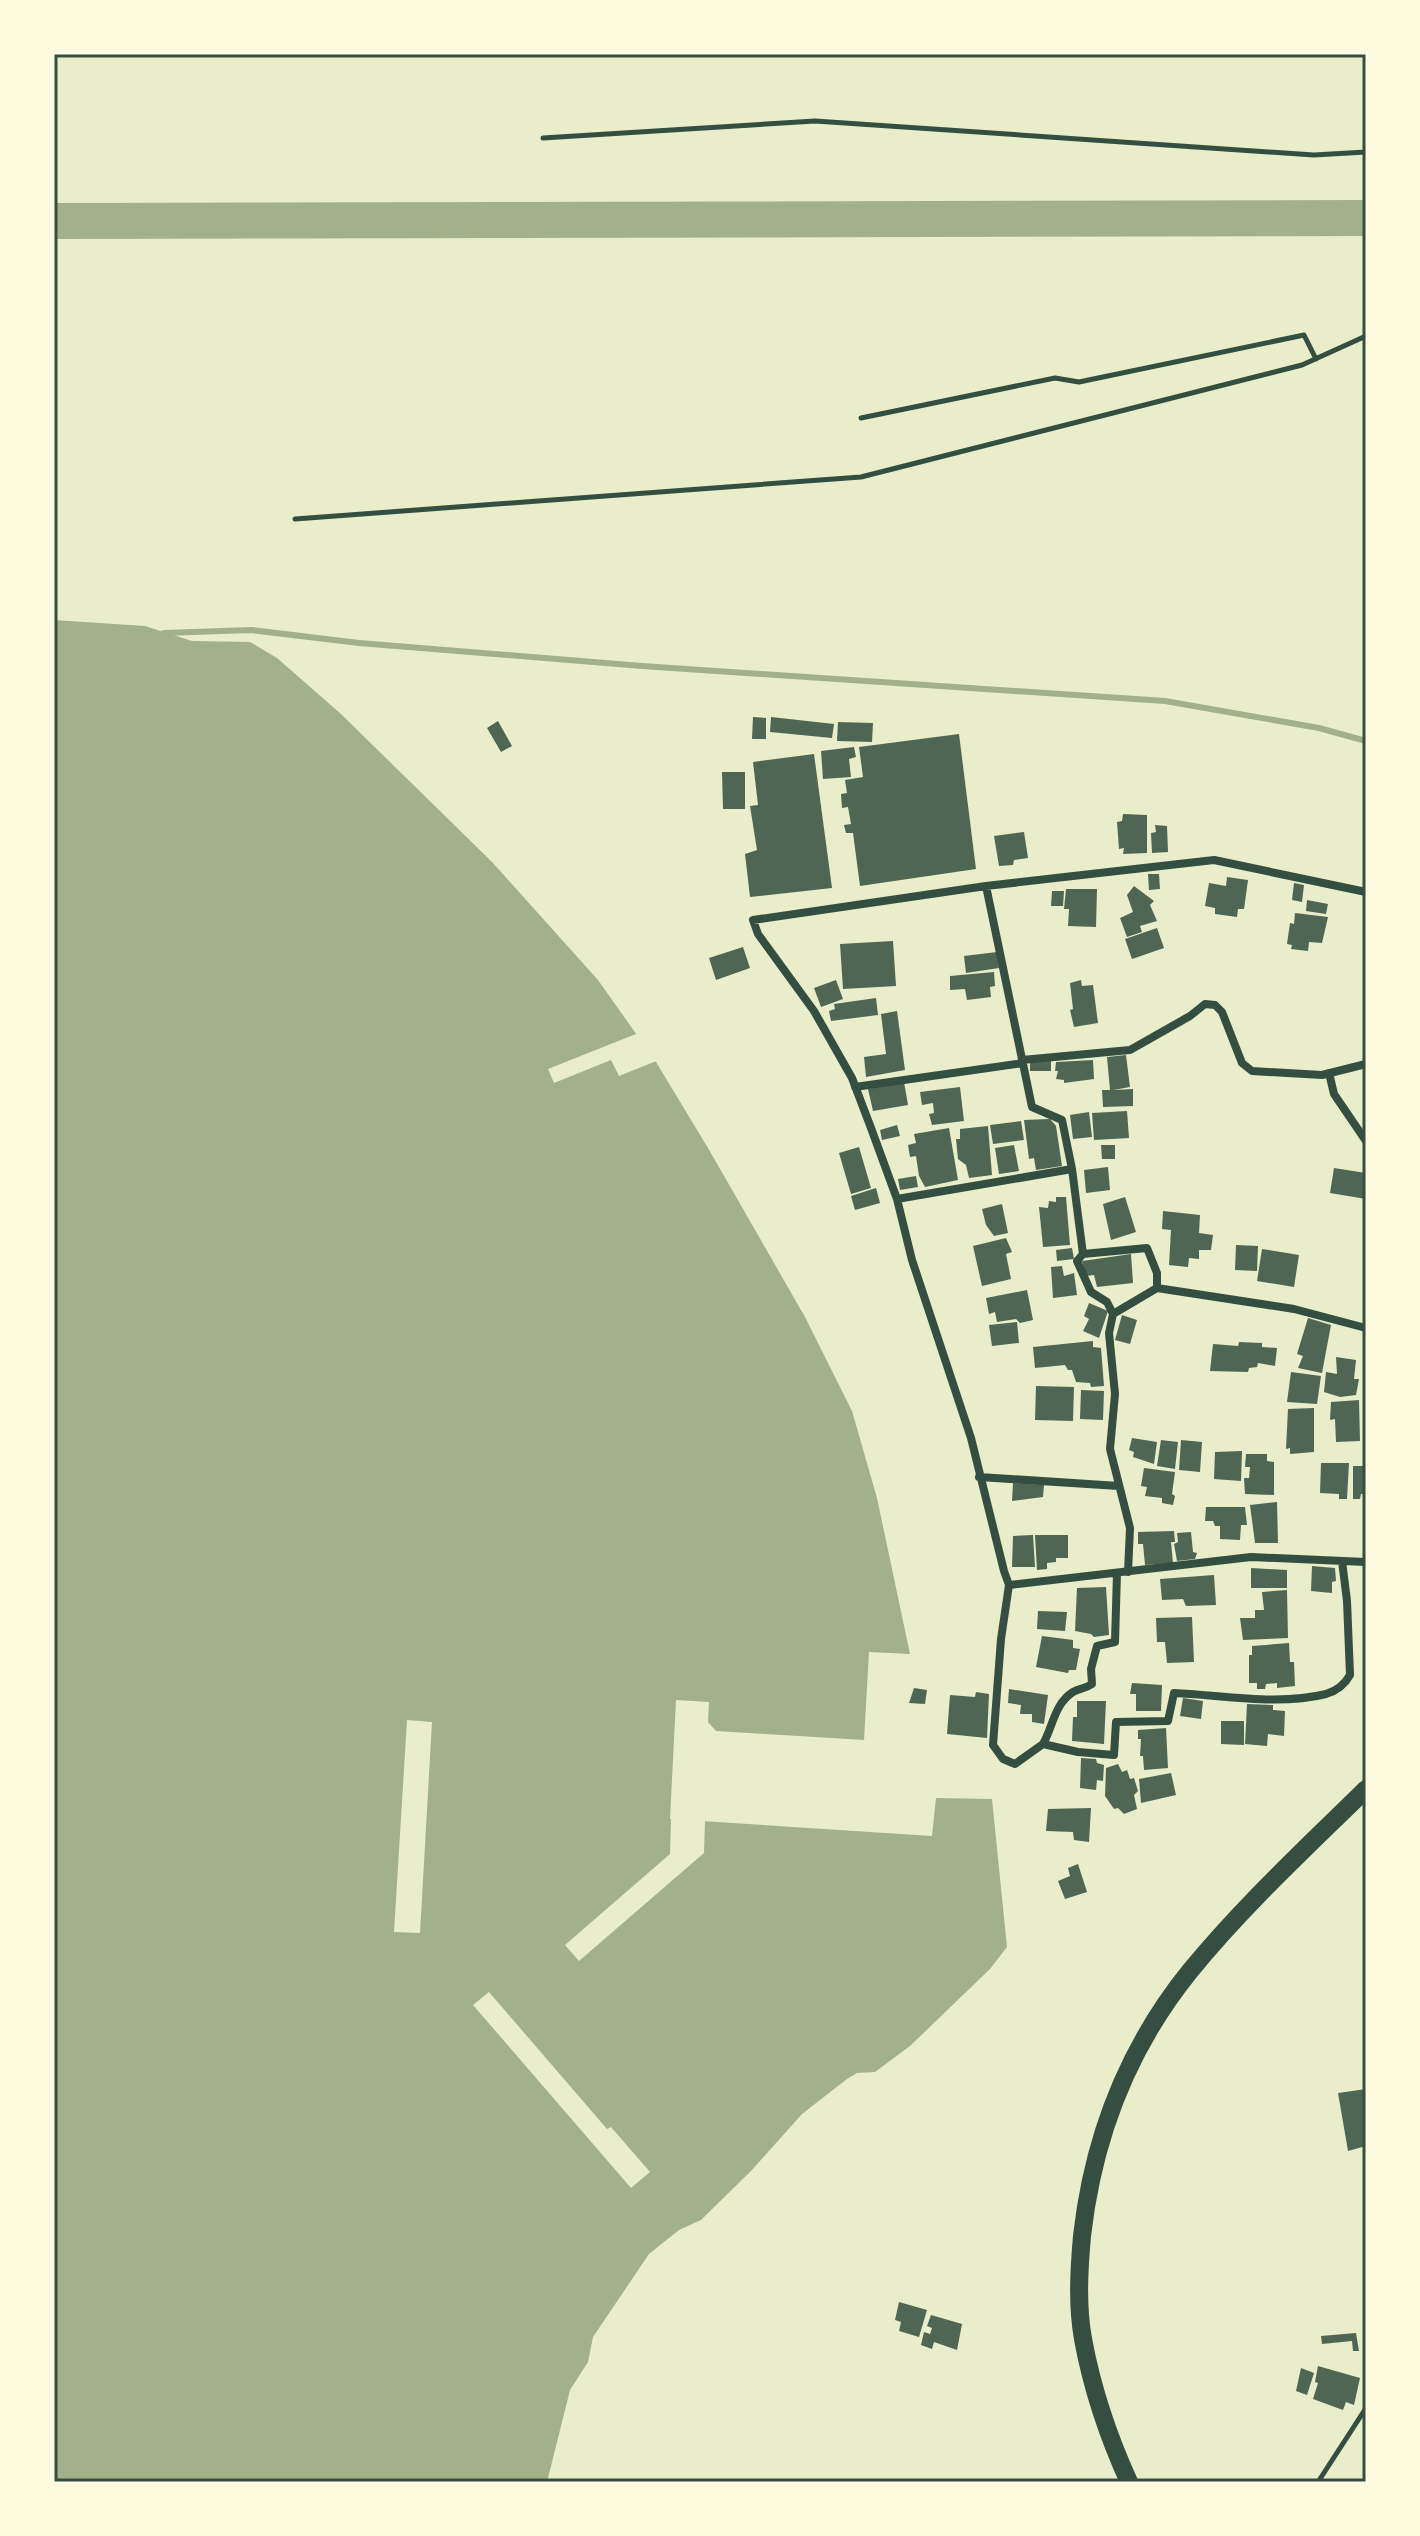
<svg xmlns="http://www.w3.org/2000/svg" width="1420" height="2536" viewBox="0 0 1420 2536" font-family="'Fira Sans Condensed',sans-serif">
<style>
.water{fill:#a3b18a}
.pier{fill:#e9edc9}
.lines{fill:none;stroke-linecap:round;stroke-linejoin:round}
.stream{stroke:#a3b18a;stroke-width:6}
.river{stroke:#a3b18a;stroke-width:36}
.building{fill:#4f6655}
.service{stroke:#344e41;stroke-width:5}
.minor{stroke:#344e41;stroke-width:8}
.trunk{stroke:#344e41;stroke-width:18}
.neatline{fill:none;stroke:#344e41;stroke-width:3}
</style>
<rect width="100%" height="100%" fill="#e9edc9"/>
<path class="water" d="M54 620 145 626 192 641 250 642 277 658 341 714 492 862 598 980 656 1062 708 1148 805 1317 852 1411 877 1498 910 1654 869 1652 864 1740 716 1731 708 1722 709 1702 676 1700 670 1819 932 1836 936 1798 992 1799 1007 1947 990 1969 910 2046 875 2072 857 2073 847 2079 802 2114 751 2171 701 2220 679 2230 649 2254 593 2337 588 2362 570 2390 547 2482H54Z"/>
<path class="pier" d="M641 1032 659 1060 619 1076 611 1060 554 1083 548 1069Z
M407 1720 432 1722 420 1933 394 1932Z
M671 1818 705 1819 704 1853 579 1961 565 1945 670 1854Z
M489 1992 607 2129 611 2127 650 2172 631 2188 473 2005Z"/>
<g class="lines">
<path class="stream" d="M164 633 251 630 359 643 642 666 1165 701 1319 728 1366 741"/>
<path class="river" d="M54 221 1366 218"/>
</g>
<path class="building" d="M753 717 766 718V739H752Z
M771 717 834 724 832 738 770 732Z
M498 721 512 746 501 752 487 728Z
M838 722 873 723 872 742 837 741Z
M959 734 976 869 860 886 853 833H846L844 825 851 824 848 807 842 808 841 794 847 793 845 780 863 777 859 747Z
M854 747 856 757 849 759 851 777 823 779 821 751Z
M814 754 832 888 750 897 745 854 757 850 750 806 758 805 753 762Z
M722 772H745V809H723Z
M1123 814 1147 815V853L1123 854 1124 848 1119 849 1117 822 1122 821Z
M1155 825 1167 826 1168 852 1152 853 1151 833 1156 832Z
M1024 832 1028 858 1014 860 1013 865 999 866 994 836Z
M1148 874H1159L1160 889 1149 890Z
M1227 877 1248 880 1244 909H1238L1237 917 1215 914V908L1205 906 1209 883 1226 886Z
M1294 883 1304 885 1302 902 1292 900Z
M1134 886 1154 901 1150 905 1157 921 1140 926 1142 932 1127 937 1120 918 1133 912 1127 895Z
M1066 889H1097L1096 927 1068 926 1069 909H1064Z
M1052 891H1064L1063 906H1051Z
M1307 900 1328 904 1326 914 1306 911Z
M1295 913 1328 917 1322 943 1309 942 1308 951 1291 949 1292 945 1287 944 1290 923 1294 924Z
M1157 928 1164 948 1132 959 1125 939Z
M893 941 896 986 843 989 840 944Z
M743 947 750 968 716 980 709 958Z
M997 952 999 968 966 973 964 956Z
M994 972 995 986 990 987 991 997 967 1000 965 989 950 990V976Z
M836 980 843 999 821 1007 814 988Z
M1081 980 1082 986 1093 985 1098 1023 1074 1027 1070 1010 1073 1009 1070 983Z
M876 998 878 1015 831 1021 829 1011 835 1009 834 1004Z
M897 1011 905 1070 866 1077 864 1057 886 1054 881 1014Z
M1126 1055 1130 1087 1113 1090 1133 1089V1106L1103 1107 1102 1090H1110L1107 1057Z
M1093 1060 1094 1079 1064 1083V1080L1056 1079 1058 1071H1055L1056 1062Z
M1030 1061H1051V1071H1030Z
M904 1082 908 1105 873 1111 868 1089Z
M960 1087 964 1121 932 1125 929 1114 934 1113 933 1103 922 1105 920 1092Z
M1127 1111 1129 1138 1094 1140 1092 1113Z
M1089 1112 1092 1137 1073 1139 1070 1115Z
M1050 1119 1056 1126 1062 1166 1036 1170 1034 1158 1029 1159 1024 1120Z
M1021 1121 1024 1140 993 1144 990 1125Z
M897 1125 900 1136 882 1140 880 1130Z
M988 1126 992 1175 969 1178 966 1165 958 1159 956 1139H960V1129Z
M949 1128 958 1180 925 1187 919 1176 916 1156 910 1157 908 1145 916 1143 914 1134Z
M1014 1145 1019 1171 999 1174 995 1148Z
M1101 1145H1115V1159H1102Z
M859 1147 871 1188 851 1194 839 1153Z
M1108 1167 1110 1190 1086 1193 1084 1170Z
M1334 1168 1366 1173V1199L1330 1193Z
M916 1176 918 1187 900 1190 898 1179Z
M876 1188 880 1203 855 1210 851 1196Z
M1056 1197H1066L1070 1245 1043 1247 1039 1207 1048 1208 1049 1201 1056 1202Z
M1125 1197 1136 1232 1111 1240 1103 1204Z
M1002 1204 1008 1233 994 1236 986 1225 982 1209Z
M1163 1211 1200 1215 1199 1233 1213 1235 1211 1250H1199V1259L1189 1258 1188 1267 1169 1265 1171 1230 1162 1229Z
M1006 1238 1012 1252 1006 1254 1011 1279 982 1286 973 1246Z
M1236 1245 1258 1246 1257 1271 1235 1270Z
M1072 1248 1074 1259 1057 1261 1056 1250Z
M1262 1249 1299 1255 1294 1287 1257 1281Z
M1131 1254 1133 1283 1097 1287 1094 1275 1086 1276 1082 1261Z
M1062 1266 1064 1276 1074 1273 1077 1295 1053 1298 1051 1267Z
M1027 1290 1033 1320 1020 1323 1016 1319 997 1322 995 1312 989 1314 986 1298Z
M1089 1303 1108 1311 1099 1338 1083 1331 1089 1319 1084 1316Z
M1122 1315 1137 1320 1130 1344 1115 1340Z
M1308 1318 1331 1325 1322 1373 1298 1368 1303 1356 1297 1354Z
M1017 1322 1019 1343 992 1346 989 1325Z
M1093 1341V1347L1101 1348 1104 1386 1091 1387 1090 1383 1076 1382 1072 1370H1068L1065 1365 1035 1368 1033 1347Z
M1239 1342 1262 1343V1347L1277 1348 1275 1366 1258 1363 1257 1367 1249 1368 1248 1372 1210 1371 1213 1344 1238 1346Z
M1336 1357 1356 1360 1354 1379H1359L1356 1395 1340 1397 1324 1392 1326 1372 1337 1374Z
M1291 1372 1321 1376 1317 1404 1287 1402Z
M1036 1386 1074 1387 1073 1421 1035 1420Z
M1081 1390 1104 1391 1103 1420 1080 1419Z
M1359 1400 1360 1441 1336 1442 1335 1419 1330 1420 1331 1402Z
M1314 1408V1452L1290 1454V1448L1286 1449 1288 1409Z
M1132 1438 1157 1442 1154 1464 1133 1457 1134 1452 1129 1450Z
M1161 1440 1178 1442 1175 1469 1157 1466Z
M1181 1440 1202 1442 1200 1472 1179 1470Z
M1242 1451 1241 1481 1214 1479 1215 1452Z
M1246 1454H1267V1461L1274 1462V1495L1245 1494 1244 1478H1249L1250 1467H1245Z
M1321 1463H1349L1347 1499H1339V1494L1320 1493Z
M1353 1466H1366V1494H1361L1360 1499H1353Z
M1144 1468 1175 1472 1172 1494 1175 1496 1173 1505 1162 1503V1498L1145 1496 1147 1487 1141 1486Z
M1013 1483 1044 1485 1043 1497 1012 1501Z
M1277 1502 1278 1543H1255L1250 1505Z
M1206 1507H1245L1247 1525H1241L1240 1540 1220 1539V1526H1215L1213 1521H1205Z
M1174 1531 1175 1542H1171L1173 1563 1145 1565 1143 1544H1138V1532Z
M1191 1532 1193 1552 1197 1553 1195 1559 1177 1561 1174 1544 1178 1542 1177 1533Z
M1033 1535 1035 1567H1012L1013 1536Z
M1035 1535H1068V1558H1056V1562L1047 1563V1569L1037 1570Z
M1312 1566 1335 1568 1336 1581 1332 1582V1593L1311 1591Z
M1251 1568 1287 1570V1588H1251Z
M1214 1575 1216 1605 1186 1606 1183 1599 1162 1600 1160 1579Z
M1106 1587 1109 1635 1094 1637 1091 1634 1075 1631 1077 1588Z
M1287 1590 1288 1638 1243 1640 1240 1618H1255V1610H1264L1262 1592Z
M1038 1611 1067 1612 1065 1631 1037 1629Z
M1192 1617 1194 1662 1167 1663 1165 1642H1157L1156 1618Z
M1042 1636 1073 1640V1648L1080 1649 1076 1670H1069L1068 1673 1036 1667Z
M1289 1643 1290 1662H1294L1295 1686 1277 1688V1683L1266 1684 1265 1689H1257V1683H1249V1655H1252V1646Z
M1132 1683 1162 1685 1161 1711H1136V1694H1130Z
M914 1688 927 1690 925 1704 909 1703Z
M1009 1689 1048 1695 1044 1724 1032 1722V1714H1020L1021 1705 1008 1703Z
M976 1692 989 1694 987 1738 947 1734 950 1695 975 1697Z
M1183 1698 1203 1701 1201 1719 1180 1716Z
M1077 1701H1106L1104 1744 1072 1741 1073 1717H1077Z
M1247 1704 1273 1705V1710L1285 1711 1284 1736 1268 1734 1267 1746 1245 1744Z
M1221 1721H1244V1745L1221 1744Z
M1166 1728 1168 1768 1144 1770 1143 1756H1140L1141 1739H1138V1730Z
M1081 1758 1096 1759 1097 1763 1104 1765 1103 1781 1097 1780 1096 1790 1080 1788Z
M1118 1764 1122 1772 1127 1770 1130 1779 1134 1778 1138 1791 1134 1795 1137 1809 1124 1814 1118 1808 1114 1809 1105 1796 1106 1768Z
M1171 1773 1176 1795 1141 1803 1139 1779Z
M1091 1808 1089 1842 1074 1840 1073 1832 1046 1831 1048 1809Z
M1078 1864 1087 1892 1065 1899 1058 1881 1070 1876 1068 1868Z
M1366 2089V2146L1348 2151 1338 2093Z
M899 2302 927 2310 919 2337 899 2331 901 2322 895 2320Z
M931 2315 962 2324 957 2350 934 2342 932 2349 921 2345 924 2332 930 2334 932 2328 927 2326Z
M1356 2333 1359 2351H1353L1352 2341 1322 2344 1321 2336Z
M1318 2366 1360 2378 1354 2405 1346 2402 1343 2410 1313 2399 1318 2383 1315 2382Z
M1301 2368 1314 2373 1307 2395 1296 2391Z"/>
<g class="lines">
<path class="service" d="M543 138 815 121 1314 155 1366 152
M861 418 1055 378 1079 382 1304 335 1316 359
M295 519 861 477 1302 365 1366 336
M1318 2482 1366 2408"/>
<path class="minor" d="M986 886 1032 1107 1062 1120 1072 1169 1083 1254 1077 1261 1091 1292 1107 1302 1113 1314 1109 1333 1115 1394 1110 1449 1130 1528 1128 1572
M1022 1060 1130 1050 1190 1016 1205 1004 1215 1005 1222 1012 1242 1063 1252 1071 1322 1075 1366 1064
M1329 1073 1334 1094 1366 1141
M855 1087 1023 1063
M897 1199 1072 1169
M1083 1254 1147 1248 1157 1273V1288
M1113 1314 1157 1288 1294 1309 1366 1328
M979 1477 1119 1486
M1342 1561 1347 1601 1350 1675C1345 1684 1336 1691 1326 1694 1278 1706 1222 1695 1174 1693L1168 1721 1116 1722 1114 1755 1078 1752 1043 1744 1015 1764 1003 1759 993 1745 1001 1639 1009 1585 1251 1557 1366 1562
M1009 1585 1004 1571 971 1438 912 1260 897 1199 871 1128 852 1078 814 1011 758 934 753 920 986 886 1214 860 1366 892
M1043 1744C1053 1727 1054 1704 1073 1692 1080 1688 1085 1689 1092 1684L1091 1669 1097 1646 1115 1642 1117 1573"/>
<path class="trunk" d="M1129 2482C1108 2436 1092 2388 1083 2339 1077 2305 1079 2270 1082 2236 1093 2138 1127 2049 1190 1971 1243 1906 1306 1848 1366 1789"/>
</g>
<rect width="1420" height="2536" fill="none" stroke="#fefae0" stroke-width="112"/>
<rect x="56" y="56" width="1308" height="2424" class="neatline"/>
</svg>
